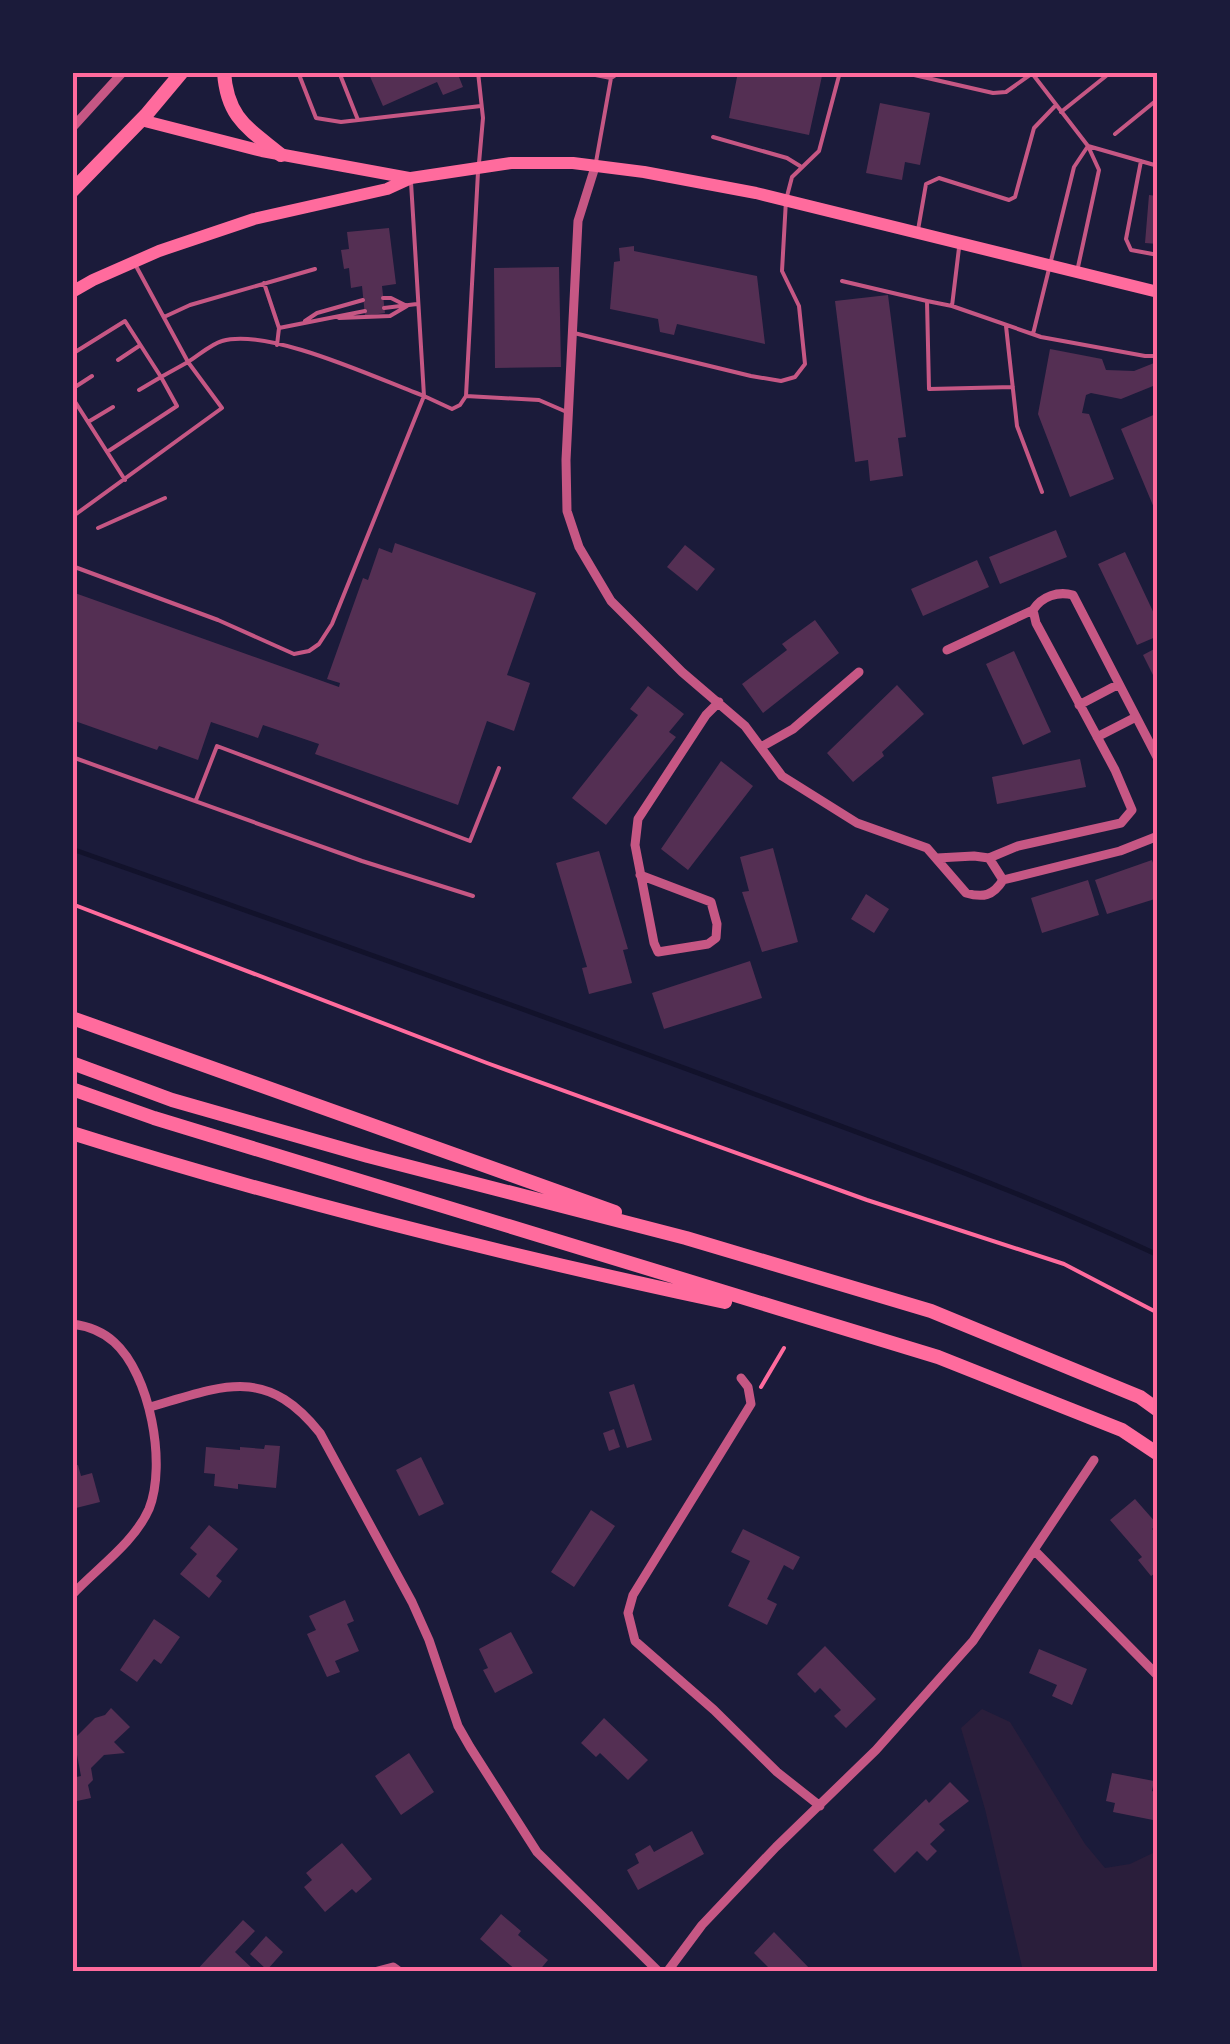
<svg xmlns="http://www.w3.org/2000/svg" width="1230" height="2044" viewBox="0 0 1230 2044" font-family="Karla,sans-serif">
<style>
.green{fill:#2a1e3b}
.lines{fill:none;stroke-linecap:round;stroke-linejoin:round}
.stream{stroke:#12122b;stroke-width:5}
.building{fill:#542f53}
.path{stroke:#ff6b9d;stroke-width:4}
.service{stroke:#c65784;stroke-width:4}
.minor{stroke:#c65784;stroke-width:9}
.secondary{stroke:#ff6b9d;stroke-width:12}
.primary{stroke:#ff6b9d;stroke-width:14}
.neatline{fill:none;stroke:#ff6b9d;stroke-width:4}
</style>
<rect width="100%" height="100%" fill="#1b1b3a"/>
<path class="green" d="M982 1709 1010 1722 1085 1844 1105 1868 1130 1864 1157 1851V1971H1023L985 1809 961 1728Z"/>
<g class="lines">
<path class="stream" d="M72 849C301 930 530 1010 757 1095 892 1145 1027 1194 1158 1255"/>
</g>
<path class="building" d="M368 72H457L463 87 443 95 437 82 383 106Z
M738 72 822 76 809 135 729 118Z
M880 103 930 113 920 165 905 162 902 180 866 173Z
M1149 195 1158 196V244L1145 243Z
M389 228 396 284 382 286 385 313 365 316 362 286 351 288 349 268 344 269 341 250 349 249 347 232Z
M634 246V251L757 276 765 344 677 324 674 335 660 332 658 319 610 309 614 262 620 261 619 248Z
M559 267 561 367 495 368 494 268Z
M888 295 906 437 898 438 903 476 870 481 868 460 855 462 835 301Z
M1050 349 1102 359 1106 370 1134 371 1154 363 1158 372V384L1121 399 1091 393 1086 395 1082 413 1089 414 1114 479 1070 497 1038 414Z
M1158 413V515H1157L1121 429Z
M1056 530 1067 557 1000 584 989 557Z
M395 543 536 593 507 675 530 683 514 731 487 721 458 805 315 754 319 744 263 725 258 738 211 722 198 760 159 746 157 750 72 720V592L339 687 340 683 327 679 363 578 368 580 379 548 392 553Z
M685 545 715 569 697 591 667 567Z
M1125 552 1158 622V636L1137 645 1098 564Z
M977 560 989 587 923 616 911 589Z
M815 620 839 653 763 713 742 684 787 650 782 644Z
M1158 647V685L1143 655Z
M1014 651 1051 732 1023 745 986 664Z
M897 685 924 714 882 752 884 756 853 782 827 753Z
M648 686 684 714 669 732 676 737 606 825 572 798 638 715 630 709Z
M1080 759 1086 787 997 804 992 777Z
M721 761 753 786 688 870 661 849Z
M773 848 798 942 762 952 742 892 749 891 740 857Z
M599 851 628 949 623 950 632 983 589 994 582 968 587 967 556 863Z
M1152 860 1158 877V898L1107 914 1095 880Z
M1088 880 1099 915 1042 933 1031 898Z
M866 894 889 909 874 933 851 919Z
M750 961 762 998 664 1029 652 993Z
M634 1384 652 1440 627 1448 609 1392Z
M614 1429 620 1447 609 1451 603 1433Z
M265 1445 280 1446 276 1488 238 1484V1489L214 1486 215 1474 204 1473 206 1447 240 1450V1447L264 1449Z
M421 1457 444 1504 419 1516 396 1470Z
M78 1465 81 1476 92 1473 100 1502 72 1509V1466Z
M1135 1499 1157 1524 1152 1529 1158 1535V1571L1151 1576 1138 1560 1142 1557 1110 1520Z
M591 1510 615 1526 574 1587 551 1572Z
M209 1525 238 1549 216 1576 222 1581 209 1598 180 1574 197 1554 190 1548Z
M743 1529 800 1557 793 1570 784 1565 767 1599 777 1604 767 1625 728 1606 750 1561 731 1552Z
M345 1600 354 1621 347 1624 359 1651 335 1661 340 1672 327 1677 307 1634 316 1630 309 1616Z
M154 1619 180 1637 161 1664 154 1659 137 1682 120 1670Z
M511 1632 533 1673 495 1693 483 1670 488 1668 479 1649Z
M825 1646 876 1699 846 1728 834 1716 841 1710 820 1688 815 1693 797 1674Z
M1039 1649 1087 1669 1072 1705 1052 1696 1057 1685 1029 1673Z
M111 1708 130 1727 114 1742 125 1753 104 1755 91 1768 93 1780 88 1785 91 1798 72 1802V1778L81 1776 74 1739 95 1718 105 1715Z
M604 1718 648 1760 628 1780 600 1753 596 1757 581 1743Z
M409 1753 434 1792 401 1815 375 1776Z
M1112 1773 1154 1781 1152 1791 1158 1793V1821L1113 1812 1115 1803 1106 1801Z
M950 1782 969 1801 939 1824 945 1830 930 1844 937 1851 927 1861 917 1851 895 1873 873 1850 926 1799 929 1803Z
M692 1831 704 1854 638 1890 627 1870 639 1863 635 1854 650 1845 654 1852Z
M342 1843 372 1879 356 1893 352 1889 325 1912 304 1887 312 1880 306 1873Z
M501 1914 521 1931 518 1935 548 1960 538 1972H518L480 1939Z
M243 1920 255 1931 235 1952 256 1972H195Z
M774 1932 813 1972H773L754 1953Z
M266 1936 283 1952 267 1970 250 1954Z"/>
<g class="lines">
<path class="path" d="M72 904 487 1063 867 1200 1064 1264 1158 1313
M761 1387 784 1348"/>
<path class="service" d="M298 72 316 118 341 122 481 106
M339 72 358 120
M478 72 483 118 479 163
M580 72 611 78 596 162
M901 72 993 93 1006 92 1034 72
M1031 72 1088 146 1158 166
M611 78 620 72
M1061 112 1111 72
M1115 134 1158 99
M713 137 787 158 800 166
M1141 161 1126 239 1131 250 1158 255
M478 172 466 396 539 400 569 413
M411 182 424 396 452 409 460 405 466 396
M918 230 926 184 939 178 1009 200 1015 197 1034 128 1056 105
M959 248 952 306 1041 337 1145 356H1158
M842 281 927 301
M264 283 279 328 277 345
M383 298H391L407 306
M952 306 927 301 929 389 1013 387
M384 308 417 304
M164 317 190 305 315 269
M339 318 390 316 407 306
M305 321 317 313 363 300
M1006 326 1017 426 1042 492
M279 328 365 311
M574 333 751 376 781 381 795 377 805 364 799 306 782 271 786 200 792 177 819 151 840 72
M1033 334 1074 167 1088 146 1099 170 1078 267
M72 354 125 321 161 377 188 362 222 408 72 517
M118 360 139 346
M72 389 92 376
M72 397 125 480
M88 422 113 407
M107 452 177 406 161 377 139 390
M98 528 165 498
M72 566 218 620 294 654 309 651 319 644 332 624 424 396C378 379 268 327 222 341 211 344 198 356 188 362L136 266
M72 757 362 861 473 896
M196 800 217 746 470 841 499 768"/>
<path class="minor" d="M72 128 123 72
M595 167 578 221 566 460 567 511 579 547 611 601 682 672 745 726 782 776 857 823 927 848 966 893C983 898 993 896 1003 880L989 858 974 856 937 858
M947 650 1033 610
M1079 705 1119 684
M1097 737 1136 717
M761 747 793 729 859 672
M989 858 1018 846 1121 823 1132 810 1115 770 1036 623 1033 610C1042 596 1058 591 1073 595L1158 759
M640 875 711 902 717 924 716 938 708 944 658 952 654 943 635 845 638 819 706 715 719 702
M1003 880 1120 851 1158 836
M72 1324C88 1326 102 1331 114 1342 150 1374 167 1464 149 1509 134 1543 97 1568 72 1595
M741 1378 748 1387 751 1404 633 1595 628 1613 635 1641 714 1710 777 1772 820 1806
M150 1407C223 1386 266 1365 320 1433L412 1602 429 1640 458 1726 470 1747 537 1852 659 1972
M1035 1551 1158 1676
M374 1972 393 1967 400 1972
M667 1972 702 1925 776 1847 876 1750 973 1641 1094 1460"/>
<path class="secondary" d="M141 120 262 151 409 178
M72 292 93 280 159 251 254 219 387 189 411 178 511 163H573L644 172 756 193 1158 292"/>
<path class="primary" d="M224 72C227 118 248 128 281 155
M72 191 146 115 182 72
M72 1018 615 1212
M72 1063 172 1100 368 1156 686 1238 931 1311 1140 1397 1158 1410
M72 1089 154 1118 938 1357 1122 1430 1158 1454
M72 1133C287 1201 505 1255 725 1302"/>
</g>
<rect width="1230" height="2044" fill="none" stroke="#1b1b3a" stroke-width="150"/>
<rect x="75" y="75" width="1080" height="1894" class="neatline"/>
</svg>
